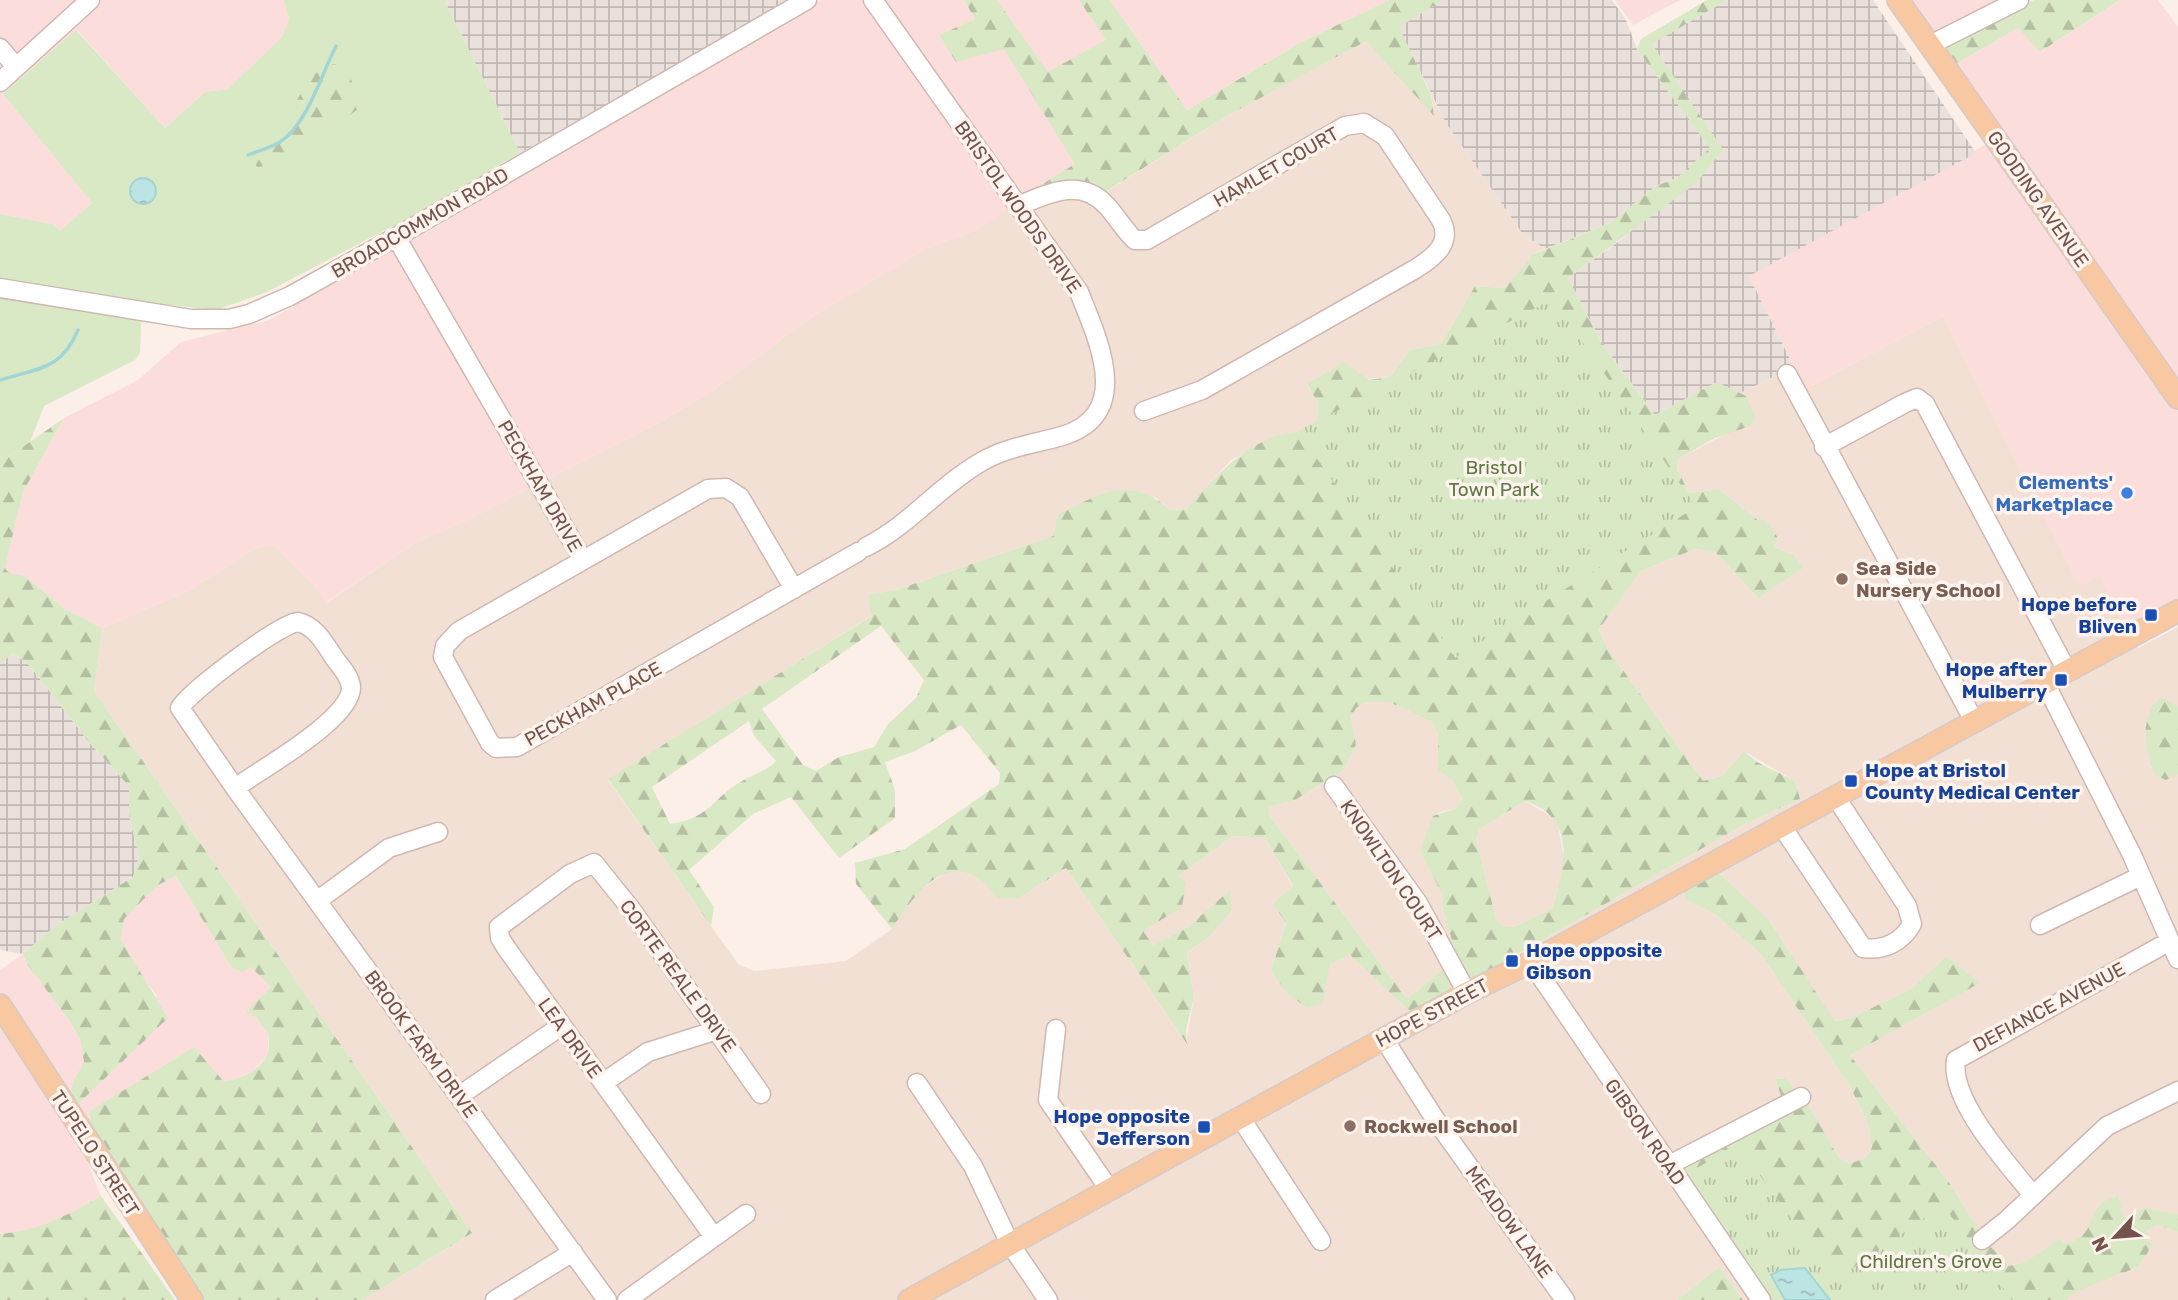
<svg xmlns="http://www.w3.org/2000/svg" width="2178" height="1300" viewBox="0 0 2178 1300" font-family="Rubik,sans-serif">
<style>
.residential{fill:#f3e0d5}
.commercial{fill:#fbdedb}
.industrial{fill:url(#industrial-grid)}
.green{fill:#dae9c5}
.forest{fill:url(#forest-firs);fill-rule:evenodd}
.park{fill:url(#park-tufts)}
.water{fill:url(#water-ripples);stroke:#a2d6d4;stroke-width:2}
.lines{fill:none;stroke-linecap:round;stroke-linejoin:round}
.stream{stroke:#a2d6d4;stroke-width:3.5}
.minor-casing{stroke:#cfb8b0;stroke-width:21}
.major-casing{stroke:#d5cbc9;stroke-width:24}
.minor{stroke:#fff;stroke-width:18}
.major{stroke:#f7c8a2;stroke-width:21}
.shop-dot{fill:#3f7fe0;stroke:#fef4ed;stroke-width:2.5}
.education-dot{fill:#8d6e63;stroke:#fef4ed;stroke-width:2.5}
.transit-dot{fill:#1a4fb4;stroke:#fef4ed;stroke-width:2.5}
.labels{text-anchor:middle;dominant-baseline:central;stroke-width:7;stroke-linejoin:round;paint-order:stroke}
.street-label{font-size:19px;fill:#74534c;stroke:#fef4ed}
.park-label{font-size:19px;fill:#5e7944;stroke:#fef4ed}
.shop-label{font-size:19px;font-weight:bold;fill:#366cbe;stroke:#fef4ed;text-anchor:end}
.education-label{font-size:19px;font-weight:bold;fill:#785e54;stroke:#fef4ed;text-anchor:start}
.transit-label{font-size:19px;font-weight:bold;fill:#164399;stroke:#fef4ed;text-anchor:end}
</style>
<defs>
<pattern id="industrial-grid" width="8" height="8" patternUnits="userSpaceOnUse" patternTransform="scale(1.75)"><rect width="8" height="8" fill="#eae1dd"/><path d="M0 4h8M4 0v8" fill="none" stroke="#c2b9b5"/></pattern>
<pattern id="forest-firs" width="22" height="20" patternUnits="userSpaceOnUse" patternTransform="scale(1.75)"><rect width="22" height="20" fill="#dae9c5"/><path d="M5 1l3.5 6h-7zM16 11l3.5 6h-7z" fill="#b5bfa2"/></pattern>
<pattern id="park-tufts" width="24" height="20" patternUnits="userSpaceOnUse" patternTransform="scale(1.75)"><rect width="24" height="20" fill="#dae9c5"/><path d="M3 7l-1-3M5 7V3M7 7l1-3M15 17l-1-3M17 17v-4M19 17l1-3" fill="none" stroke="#b5bfa2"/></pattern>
<pattern id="water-ripples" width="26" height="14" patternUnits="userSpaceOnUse" patternTransform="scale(1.75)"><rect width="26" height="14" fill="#bce4e3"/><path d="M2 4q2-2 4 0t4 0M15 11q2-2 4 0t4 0" fill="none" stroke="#9dbbba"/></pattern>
</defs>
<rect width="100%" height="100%" fill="#fbefe7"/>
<path class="residential" d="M1367 40 1434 115 1431 95 1446 123 1522 233 1545 249 1532 255 1505 288 1475 286 1441 344 1410 350 1390 377 1307 385 1318 403 1317 425 1232 459 1186 509 1171 510 1155 497 1053 536 899 589 869 595 873 615 608 780 738 964 754 971 846 961 892 929 913 895 946 872 967 871 1019 898 1066 868 1186 1043 1194 997 1187 952 1208 938 1230 891 1188 927 1153 945 1143 931 1178 876 1233 836 1265 838 1293 887 1286 923 1271 971 1330 964 1350 955 1409 1011 1469 982 1743 825 1800 799 1795 781 1744 751 1722 776 1703 781 1607 648 1599 628 1641 571 1695 549 1715 552 1758 598 1794 555 1774 547 1758 520 1719 489 1689 493 1677 469 1678 459 1731 431 1746 429V396L1738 394 1794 367 1805 389 1943 316 2079 585 2099 575 2138 648 2178 627V1214L2126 1225 2117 1195 2101 1204 2091 1227 2081 1238 2066 1244 2058 1240 2025 1262 2009 1266 1989 1245 1948 1181 1850 1055 1979 983 1946 956 1911 989 1851 1018 1834 1021 1768 919 1687 900 1716 915 1761 954 1851 1088 1869 1127 1872 1148 1865 1158 1848 1164 1839 1158 1809 1106 1786 1078 1775 1079 1786 1109 1766 1300H1743L1719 1267 1677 1300H362L472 1233 94 691 102 628 186 592 257 548 274 545 314 585 326 603 415 543 465 521 664 420 715 389 810 318 927 248 979 229 1041 185 1094 182 1106 192 1225 117Z
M1366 702H1389L1432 722 1438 736V771L1452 780 1462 799 1457 808 1437 813 1434 879 1444 896 1442 906 1457 957 1407 999 1268 813V807L1295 800 1344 770 1356 745 1351 717 1356 708Z
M1525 801 1552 817 1558 826 1565 864 1552 909 1514 927H1504L1496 919 1476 839 1480 829Z
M2157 1225 2178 1232V1300H2066L2072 1293 2138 1267 2152 1246 2146 1231Z"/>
<path class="commercial" d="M0 0H284L289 19 282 37 228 89 205 92 165 128 77 30 3 94 92 203 60 231 52 224 0 214Z
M821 0H964L975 19 939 35 956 61 1004 48 1076 164 979 229 927 248 810 318 715 389 664 420 465 521 415 543 325 603 314 585 274 545 257 548 186 592 102 628 65 609 23 575 8 573 5 567 23 492 64 418 138 380 181 342 269 320 436 227 685 75Z
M997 0H1079L1107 40 1048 73Z
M1110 0H1389L1298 44 1187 110Z
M1615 0H1680L1633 25Z
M1906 0H2004L1932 38Z
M2120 0H2158L2178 27V599L2127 630 2099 576 2079 586 1943 316 1805 389 1749 276 2001 136 1952 66 2018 28 2041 52Z
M176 876 232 968 251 967 271 987 256 1017 269 1035 267 1056 252 1071 234 1081H223L92 1135 87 1161 101 1196 63 1218 24 1232 0 1234V970L23 954 27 964 69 1020 80 1039 84 1062 73 1081 157 996 136 969 121 940 124 919 158 885Z"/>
<path class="industrial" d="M448 0H790L520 153 445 2Z
M1443 0H1612L1626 20 1637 49 1711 149 1677 178 1656 186 1610 223 1545 249 1522 233 1446 123 1398 27Z
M1727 0H1873L1976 153 1749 276 1794 367 1738 394 1716 383 1655 415 1603 345 1568 278 1622 239 1723 150 1651 44Z
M13 653 30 666 88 741 129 786V815L139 857 133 877 58 924 23 954 0 950V664Z"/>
<path class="green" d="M284 0H448L445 2 520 153 412 216 267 292 216 310 142 302 140 353 135 360 44 406 30 442 7 458 0 467V214L52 224 60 231 92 203 3 94 76 30 165 128 205 92 228 89 282 37 289 19Z"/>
<path class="forest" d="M964 0H997L1048 72 1106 40 1079 0H1110L1187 110 1298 44 1389 0H1443L1399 27 1431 95 1434 116 1366 41 1225 117 1105 192 1094 182 1041 185 1075 164 1004 49 956 62 939 35 975 19Z
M1707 0H1727L1652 44 1723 150 1695 184 1568 278 1603 345 1655 415 1717 382 1746 396 1755 417 1751 426 1715 438 1678 459 1677 469 1689 493 1719 489 1758 520H1766L1778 538 1774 547 1794 555 1803 568 1758 598 1715 552 1695 549 1641 571 1599 629 1607 648 1703 781 1722 776 1744 751 1757 762 1795 781 1800 799 1743 825 1469 982 1409 1011 1350 955 1330 964 1323 1004 1307 1008 1287 993 1271 971 1286 923 1273 904 1293 886 1265 838 1233 836 1178 876 1186 882 1182 907 1143 931 1153 945 1188 927 1230 890 1232 910 1208 938 1187 952 1194 997 1186 1030 1187 1044 1066 868 1019 898 998 899C956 841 919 886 892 929L856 884 855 863 905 849 999 784 1000 773 961 725 915 751 885 762 895 790V818L839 858 791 797 753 814 689 870 714 907 711 926 608 779 872 616 868 595 899 589 1053 536 1058 515C1100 493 1129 475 1171 510L1186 509C1220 472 1254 431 1309 431L1317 425 1318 403 1307 384 1344 362 1369 380 1390 377 1410 350 1441 344 1475 286 1505 288 1532 255 1610 223 1656 186 1677 178 1710 148 1637 49 1641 39ZM881 626 924 680 916 698 888 724 874 747 839 757 816 771 803 765 762 709ZM1366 702H1389L1432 722 1438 736V771L1452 780 1462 799 1457 808 1433 816 1420 851 1443 896 1442 906 1457 957 1407 999 1268 813 1269 807 1295 800 1344 770 1356 745 1351 717 1356 708ZM749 721 754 736 776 761C765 772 756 773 744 780 712 797 712 818 670 824L652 787ZM1525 801C1579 818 1564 869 1552 909L1514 927H1504L1496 919 1476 839 1480 829Z
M2034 0H2120L2040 52 2018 28 1952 66 1946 46Z
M334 64C350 69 356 91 363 105L343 121 303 138 277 165 257 167 245 147 247 141C257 136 269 137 278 129 300 109 300 71 334 64Z
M64 418 23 492 5 568 9 573 23 575 65 609 102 628 94 691 472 1233 362 1300H204L92 1135 90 1111 194 1047 223 1081C238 1081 258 1071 266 1057 269 1052 269 1041 269 1035L256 1017 246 1012 271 987 251 967 242 972 232 968 176 876 158 885 124 919 121 940 168 1018 79 1103 69 1101 73 1081 84 1062 80 1039 69 1020 27 964 23 954 58 924 133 877 139 857 129 815V786L88 741 30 666 13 653 0 664V467L7 458Z
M2161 697 2178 707V774L2166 780 2155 775C2145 749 2138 717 2161 697Z
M1712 867 1768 919 1835 1021 1851 1018 1911 989 1946 956 1980 983 1850 1055 1948 1181 1989 1245 2009 1266 2025 1262 2059 1239 2066 1244C2098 1232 2085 1218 2102 1203 2106 1200 2113 1197 2118 1195L2126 1224 2144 1208 2178 1214V1232L2157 1225 2146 1231 2152 1246 2138 1267 2073 1293 2066 1300H1766L1678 1173 1786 1109 1775 1079 1786 1078 1809 1106 1839 1158 1849 1164 1865 1158 1872 1148 1869 1127 1851 1088 1761 954 1716 915 1687 900 1682 888Z
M101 1196 175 1300H0V1234C39 1231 68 1215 101 1196Z
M1719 1267 1743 1300H1677Z"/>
<path class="park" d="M1553 299 1696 507 1455 658 1298 431Z
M1737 1144 1836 1280 1943 1205 2012 1300H1769L1679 1179Z"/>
<path class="water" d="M130 191a13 13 0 1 1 26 0a13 13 0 1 1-26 0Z
M1805 1268 1830 1300H1785L1771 1275 1780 1270Z"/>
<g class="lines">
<path class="stream" d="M248 155C258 151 270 148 280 142 307 125 322 73 336 46
M0 380C37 368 61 371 78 330"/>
<defs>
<path id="minor" d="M1930 45 2019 0
M0 48 16 67
M0 82 90 0
M1018 206C1049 193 1081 177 1107 206 1117 217 1124 230 1135 240H1147L1345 126 1364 123 1385 136 1441 220C1453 243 1434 257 1417 268L1202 390 1144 411
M396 237 583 560
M0 288 191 319H229L249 314 290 296 396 237 807 0
M1787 374 1974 721
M1824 447 1905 403 1917 398 1925 404 2067 671
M866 547C911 524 938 487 981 462 1006 447 1034 444 1062 436 1135 414 1097 338 1079 292L873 0
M794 589 740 497 726 488 708 489 459 631 445 646 443 657 490 743 496 748 517 747 858 552
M298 622C316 626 325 644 335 659 341 667 350 676 351 687 352 719 261 769 235 788L180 708C190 691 279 624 298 622Z
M2045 683 2132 855 2178 959
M1334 786 1418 903 1467 993
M235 788 607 1300
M1781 825 1863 948C1884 951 1902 942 1912 924L1907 906 1835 796
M317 901 389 848 438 832
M2040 925 2141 876
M1531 962 1761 1300
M1056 1029 1048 1100 1109 1189
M1384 1039 1435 1119 1565 1300
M603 1083 648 1052 717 1030
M917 1083 973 1166 1010 1244 1048 1300
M459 1096 561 1026
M1240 1117 1321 1241
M1669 1165 1801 1097
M2032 1194C2008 1164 1949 1100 1956 1060L2170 941
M714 1237 507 949 500 938 499 927 570 874 594 863 631 909 761 1094
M1982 1240 2007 1220 2107 1126 2178 1091
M495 1300 573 1252
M627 1300 746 1214"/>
<path id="major" d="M1898 0 2178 398
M0 1005 192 1300
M909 1300 1467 993 1531 962 2178 611"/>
</defs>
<use href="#minor" class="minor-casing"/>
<use href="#major" class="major-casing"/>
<use href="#minor" class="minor"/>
<use href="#major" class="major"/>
</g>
<circle class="shop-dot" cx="2127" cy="493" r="7"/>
<g class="education-dot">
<circle cx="1842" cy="579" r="7"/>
<circle cx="1350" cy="1126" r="7"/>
</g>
<g class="transit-dot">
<rect x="2144" y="608" width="14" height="14" rx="3.5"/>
<rect x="2054" y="673" width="14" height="14" rx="3.5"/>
<rect x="1844" y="774" width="14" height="14" rx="3.5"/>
<rect x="1505" y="954" width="14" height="14" rx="3.5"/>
<rect x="1197" y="1120" width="14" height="14" rx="3.5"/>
</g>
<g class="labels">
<g class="street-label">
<text transform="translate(1276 167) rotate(-30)">HAMLET COURT</text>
<text transform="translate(2038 199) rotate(55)">GOODING AVENUE</text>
<text transform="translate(1018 207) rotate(55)">BRISTOL WOODS DRIVE</text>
<text transform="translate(420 223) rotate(-30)">BROADCOMMON ROAD</text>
<text transform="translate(540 486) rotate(60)">PECKHAM DRIVE</text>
<text transform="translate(593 704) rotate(-29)">PECKHAM PLACE</text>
<text transform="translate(1391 870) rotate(56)">KNOWLTON COURT</text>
<text transform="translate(678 976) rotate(54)">CORTE REALE DRIVE</text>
<text transform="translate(2049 1007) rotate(-28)">DEFIANCE AVENUE</text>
<text transform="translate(1432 1013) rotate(-28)">HOPE STREET</text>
<text transform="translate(570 1038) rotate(54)">LEA DRIVE</text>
<text transform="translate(421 1044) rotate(54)">BROOK FARM DRIVE</text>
<text transform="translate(1645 1132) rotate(55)">GIBSON ROAD</text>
<text transform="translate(95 1153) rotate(57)">TUPELO STREET</text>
<text transform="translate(1509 1222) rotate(54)">MEADOW LANE</text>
</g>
<g class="park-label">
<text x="1494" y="467">Bristol<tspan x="1494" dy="22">Town Park</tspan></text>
<text x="1931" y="1261">Children's Grove</text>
</g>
<g class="shop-label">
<text x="2113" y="482">Clements'<tspan x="2113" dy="22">Marketplace</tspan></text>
</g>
<g class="education-label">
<text x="1856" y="568">Sea Side<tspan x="1856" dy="22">Nursery School</tspan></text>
<text x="1364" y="1126">Rockwell School</text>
</g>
<g class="transit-label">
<text x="2137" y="604">Hope before<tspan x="2137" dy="22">Bliven</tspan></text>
<text x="2047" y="669">Hope after<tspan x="2047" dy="22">Mulberry</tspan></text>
<text x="1865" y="770" text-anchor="start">Hope at Bristol<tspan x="1865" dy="22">County Medical Center</tspan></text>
<text x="1526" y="950" text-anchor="start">Hope opposite<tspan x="1526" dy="22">Gibson</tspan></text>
<text x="1190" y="1116">Hope opposite<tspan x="1190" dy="22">Jefferson</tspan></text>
</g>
</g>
<g transform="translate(2115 1237) rotate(244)" stroke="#fef4ed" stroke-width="5" paint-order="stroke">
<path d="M0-5L12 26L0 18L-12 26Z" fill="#74534c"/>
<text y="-10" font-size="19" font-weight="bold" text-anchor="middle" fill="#74534c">N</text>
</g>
</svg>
